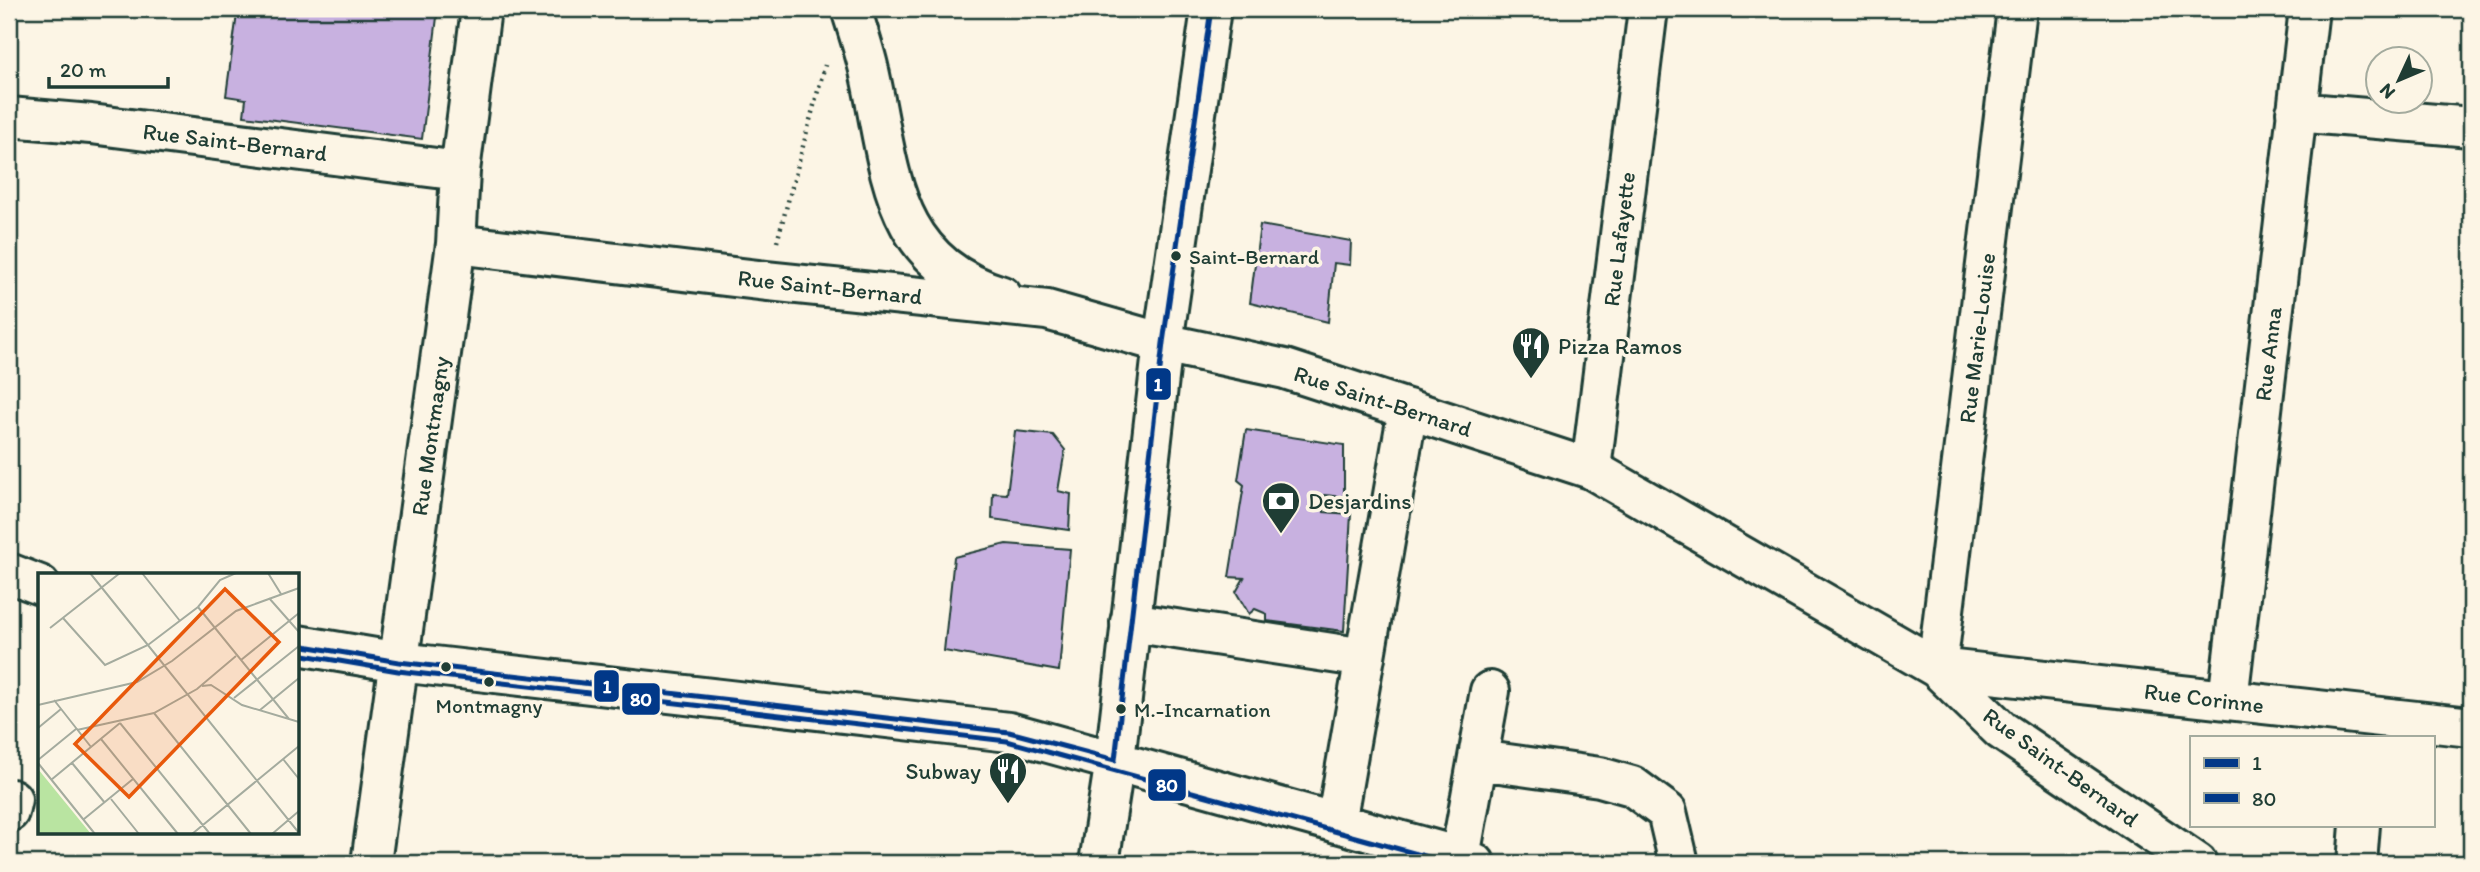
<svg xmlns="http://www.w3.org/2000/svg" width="2480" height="872" viewBox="0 0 2480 872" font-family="Itim,sans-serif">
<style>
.building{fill:#c8b1e0;stroke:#1f3d34;stroke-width:2}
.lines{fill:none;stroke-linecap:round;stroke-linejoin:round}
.minor-casing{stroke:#1f3d34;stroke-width:44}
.major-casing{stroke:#1f3d34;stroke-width:44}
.path{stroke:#1f3d34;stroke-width:4.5;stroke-dasharray:2 5;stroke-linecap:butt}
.minor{stroke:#fcf5e5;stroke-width:38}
.major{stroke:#fcf5e5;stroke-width:38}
.bus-1-casing{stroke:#fcf5e5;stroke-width:10}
.bus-2-casing{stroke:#fcf5e5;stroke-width:10}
.bus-1{stroke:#013888;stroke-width:5}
.bus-2{stroke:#013888;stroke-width:5}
.bus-dot{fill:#1f3d34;stroke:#fcf5e5;stroke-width:2.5}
.labels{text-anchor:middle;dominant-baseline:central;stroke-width:7;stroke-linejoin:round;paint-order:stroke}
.bus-label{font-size:21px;fill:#1f3d34;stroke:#fcf5e5;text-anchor:start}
.street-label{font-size:23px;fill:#1f3d34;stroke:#fcf5e5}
.poi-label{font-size:23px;fill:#1f3d34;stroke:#fcf5e5;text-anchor:start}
.inset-road{fill:none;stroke:#a4ab9e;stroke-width:2}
.view{fill:#e8590c;fill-opacity:0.15;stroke:#e8590c;stroke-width:3.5}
.inset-edge{fill:none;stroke:#1f3d34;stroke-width:3.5}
.line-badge{stroke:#fcf5e5;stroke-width:2.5}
.badge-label{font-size:19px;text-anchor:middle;font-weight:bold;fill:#fff}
</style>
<rect width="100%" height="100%" fill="#fcf5e5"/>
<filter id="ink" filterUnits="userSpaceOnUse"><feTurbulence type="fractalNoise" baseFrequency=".0143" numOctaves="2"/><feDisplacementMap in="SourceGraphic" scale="14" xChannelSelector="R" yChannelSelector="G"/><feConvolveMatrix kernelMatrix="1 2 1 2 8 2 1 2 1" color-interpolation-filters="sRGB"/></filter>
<g filter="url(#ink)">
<path class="building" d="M257 9H438L422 139 244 116 246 99 226 96 237 14 256 17Z
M1260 225 1351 241 1350 265 1334 263 1328 322 1250 303Z
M1246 430 1344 445V497L1325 495 1324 512 1351 514 1344 631 1267 621V614L1255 609 1249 614 1236 592 1244 578 1229 577 1244 485 1238 480Z
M1015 431 1053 435 1065 450 1058 491 1071 494 1069 530 992 519 993 493 1007 494Z
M1006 544 1070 549 1059 671 944 651 954 557Z"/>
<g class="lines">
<defs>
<path id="minor" d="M851 9C857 28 863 46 868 66 891 164 886 260 1002 296
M2296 112 2471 127
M9 117 91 124 460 171
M456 244 767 281 1047 310 1163 343 1285 369 1591 469 1937 668 2001 730 2197 863
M1591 469 1648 9
M9 573 40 585
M1130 622 1365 658
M298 645 399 662 1009 732 1460 857 1475 863
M1937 668 2017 9
M1937 668 2471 727
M2228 700 2309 9
M1479 760 1600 777 1632 786 1667 812 1679 863
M9 812 12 799
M1336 823 1408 409
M1460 857 1490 691
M371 863 456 244 460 171 481 9
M2357 863 2360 825"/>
<path id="major" d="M1099 863 1115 760 1163 343 1211 9"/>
</defs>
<use href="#minor" class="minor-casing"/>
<use href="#major" class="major-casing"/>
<path class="path" d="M777 242 825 65"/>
<use href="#minor" class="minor"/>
<use href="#major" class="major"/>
<defs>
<path id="bus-1" d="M298 645 399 662 1009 732 1115 760
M1115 760 1163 343 1211 9"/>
<path id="bus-2" d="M298 654 398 671 1007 741 1450 863"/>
</defs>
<use href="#bus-1" class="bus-1-casing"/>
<use href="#bus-2" class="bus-2-casing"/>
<use href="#bus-1" class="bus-1"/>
<use href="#bus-2" class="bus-2"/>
</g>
</g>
<defs>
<symbol id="restaurant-pin" viewBox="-11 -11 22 30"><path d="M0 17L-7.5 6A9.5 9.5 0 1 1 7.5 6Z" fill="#1f3d34" stroke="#fcf5e5"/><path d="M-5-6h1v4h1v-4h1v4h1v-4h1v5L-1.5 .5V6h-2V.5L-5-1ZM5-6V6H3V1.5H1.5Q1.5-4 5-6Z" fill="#fff"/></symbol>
<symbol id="bank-pin" viewBox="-11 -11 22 30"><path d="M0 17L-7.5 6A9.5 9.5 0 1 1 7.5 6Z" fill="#1f3d34" stroke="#fcf5e5"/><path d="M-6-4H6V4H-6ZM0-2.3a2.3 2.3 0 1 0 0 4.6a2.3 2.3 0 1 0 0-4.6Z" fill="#fff"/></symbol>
</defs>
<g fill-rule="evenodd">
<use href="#restaurant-pin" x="1509" y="324" width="44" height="60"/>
<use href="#bank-pin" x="1259" y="479" width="44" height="60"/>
<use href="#restaurant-pin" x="986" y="749" width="44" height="60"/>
</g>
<g class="bus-dot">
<circle cx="1176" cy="256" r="6"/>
<circle cx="446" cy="667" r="6"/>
<circle cx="489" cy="682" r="6"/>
<circle cx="1121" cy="709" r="6"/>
</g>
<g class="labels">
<g class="bus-label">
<text x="1189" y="256">Saint-Bernard</text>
<text x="489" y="705" text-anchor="middle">Montmagny</text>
<text x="1134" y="709">M.-Incarnation</text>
</g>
<g class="street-label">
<text transform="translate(235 142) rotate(7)">Rue Saint-Bernard</text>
<text transform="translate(1619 239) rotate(-83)">Rue Lafayette</text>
<text transform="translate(830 287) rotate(6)">Rue Saint-Bernard</text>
<text transform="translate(1977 338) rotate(-83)">Rue Marie-Louise</text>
<text transform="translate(2268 354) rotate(-83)">Rue Anna</text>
<text transform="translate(1383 401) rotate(18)">Rue Saint-Bernard</text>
<text transform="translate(430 436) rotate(-82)">Rue Montmagny</text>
<text transform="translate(2204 698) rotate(7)">Rue Corinne</text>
<text transform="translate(2061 767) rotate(36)">Rue Saint-Bernard</text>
</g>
<g class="poi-label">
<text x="1558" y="346">Pizza Ramos</text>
<text x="1308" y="501">Desjardins</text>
<text x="981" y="771" text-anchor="end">Subway</text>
</g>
</g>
<g transform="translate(38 573)">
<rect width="261" height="261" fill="#fcf5e5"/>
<path d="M0 196 53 261H0Z" fill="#b9e4a1"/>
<path class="inset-road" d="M52 0 261 260M104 0 142 48M230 0 243 21M231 25 261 59M160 34 251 146M25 45 67 92 110 72 160 34 182 7 198 0M12 55 82 0M203 87 261 40M164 113 173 112 204 132 261 149M196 125 261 73M16 127 53 174M0 132 99 109 134 88 198 38 261 15M222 137 261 105M116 140 213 261M82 150 172 261M0 155 23 136M39 157 116 140 159 116 198 83M63 166 140 261M245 186 261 206M0 187 38 156M0 190 57 261M34 190 67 230M13 207 82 150M73 226 101 261M46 246 95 206M154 261 261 173M234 261 261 238"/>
<path class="view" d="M187 16 241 69 91 224 37 171Z"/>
<rect width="261" height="261" class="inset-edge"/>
</g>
<g class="line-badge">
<rect x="1145" y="367" width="27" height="34" rx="7" fill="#013888"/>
<rect x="593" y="669" width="27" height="34" rx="7" fill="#013888"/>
<rect x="621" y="682" width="40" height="34" rx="7" fill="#013888"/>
<rect x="1147" y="768" width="40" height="34" rx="7" fill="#013888"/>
</g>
<g class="badge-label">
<text x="1158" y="391">1</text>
<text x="607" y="693">1</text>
<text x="641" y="706">80</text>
<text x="1167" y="792">80</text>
</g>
<rect width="2480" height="872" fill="none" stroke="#fcf5e5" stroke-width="35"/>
<rect x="18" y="18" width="2445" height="837" fill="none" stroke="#1f3d34" stroke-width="2.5" filter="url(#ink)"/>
<rect x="2190" y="736" width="245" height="91" fill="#fcf5e5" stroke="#a4ab9e" stroke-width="2"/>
<rect x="2204" y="758" width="35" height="10" fill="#013888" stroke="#a4ab9e" stroke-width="2"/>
<text x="2252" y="770" font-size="21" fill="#1f3d34">1</text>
<rect x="2204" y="793" width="35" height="10" fill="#013888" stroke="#a4ab9e" stroke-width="2"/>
<text x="2252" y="806" font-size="21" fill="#1f3d34">80</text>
<g transform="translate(2399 80) rotate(226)"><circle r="33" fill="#fcf5e5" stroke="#a4ab9e" stroke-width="2"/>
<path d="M0-5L12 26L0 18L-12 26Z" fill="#1f3d34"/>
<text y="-10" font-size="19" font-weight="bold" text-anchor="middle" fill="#1f3d34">N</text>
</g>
<path d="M49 77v10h119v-10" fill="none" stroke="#1f3d34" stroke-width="3.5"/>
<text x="60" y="77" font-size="21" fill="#1f3d34" stroke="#fcf5e5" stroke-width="5" paint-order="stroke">20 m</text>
</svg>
